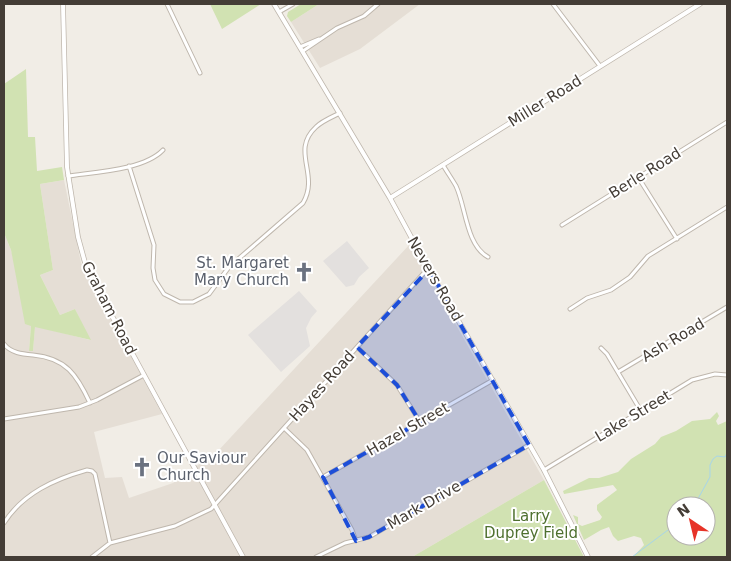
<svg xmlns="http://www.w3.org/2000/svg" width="731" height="561" viewBox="0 0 731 561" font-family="'DejaVu Sans',sans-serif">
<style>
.residential{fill:#e5ded5}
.green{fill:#d1e2b2;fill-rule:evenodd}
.parking{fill:#e3e0de}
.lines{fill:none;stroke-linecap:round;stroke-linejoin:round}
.stream{stroke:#a7d5e9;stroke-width:1}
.minor-casing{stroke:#bfb7ad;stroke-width:5}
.tertiary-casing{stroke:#bfb7ad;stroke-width:5.5}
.minor{stroke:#fff;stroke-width:3}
.tertiary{stroke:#fff;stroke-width:4}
.marked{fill:#1d4ed8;fill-opacity:0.2;stroke:#1d4ed8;stroke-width:4;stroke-dasharray:10 6;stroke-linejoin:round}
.labels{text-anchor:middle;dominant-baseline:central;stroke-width:4;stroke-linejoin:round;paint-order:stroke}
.street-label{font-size:15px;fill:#443d36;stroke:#fff}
.worship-label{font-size:15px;fill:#5b616d;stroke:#fff;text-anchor:end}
.park-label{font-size:15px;fill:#4e702f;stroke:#fff}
</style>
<rect width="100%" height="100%" fill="#f1ede6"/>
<path class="residential" d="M319 4H420L360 49 320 68 291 22Z
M64 180 81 263 162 414 94 432 105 478 122 477 129 498 173 483 218 451 410 244 544 480 412 557H4V233L11 250 31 326 29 351H33L35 326 90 340 75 309 60 315 40 275 53 270 40 184Z"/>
<path class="green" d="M210 4H261L222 29Z
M301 4H319L291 22 287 16 288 12Z
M26 69 28 137H35L37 171 62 167 64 180 40 184 53 270 40 275 60 315 75 309 91 340 35 327 33 351H29L31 326 25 324 11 250 4 233V84Z
M717 412 719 416 716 421 718 425 727 421V557H633L644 545 641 538 634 536 618 541 613 536 609 527 601 530 584 540 573 515 578 517V524L582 526 600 520 602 517 597 510V505L617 490 613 485 564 494 563 491 589 478H599L618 472 631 459 655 444 661 437 676 431 692 421 710 419ZM676 506H706V536H676Z
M544 480 584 557H412Z"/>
<path class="parking" d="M347 241 369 268 359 277 354 285 346 287 323 261Z
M299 291 317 311 311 318 306 328 310 346 281 372 248 335Z"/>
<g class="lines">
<path class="stream" d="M694 506 710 477V465L713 459 717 456 725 457 727 453
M632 557 676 524"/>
<defs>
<path id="minor" d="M167 4 200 73
M553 4 600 66
M279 12 293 4
M300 47 319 39
M303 51 337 28 364 16 378 4
M443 165C447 172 452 179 456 186 466 207 466 245 488 257
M129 166 154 245 153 268 155 280 164 294 180 302H193L209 294 229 267 303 203C320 174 290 151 316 127 322 121 332 117 340 113
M68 176C95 172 144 170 163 150
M638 177 677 239
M562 225 727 122
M570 309 587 298 611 290 630 277 648 256 727 207
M4 344C11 353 22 354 33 355 66 358 77 375 90 403
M357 347 397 385 420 422
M601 348 607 354 641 411
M618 372 727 307
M4 419 79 407 97 400 144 375
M284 428 307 450 352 530 356 541
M544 470 692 380 715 374 727 375
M323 477 493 380
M4 523C23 493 55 479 87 470L92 471 95 474 110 543
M92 557 110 543 175 526 211 509 423 274 429 269
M316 557 345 543 369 537 529 445"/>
<path id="tertiary" d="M63 4 67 167 78 237 87 270 243 557
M274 4 390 198 423 259 544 470 588 557
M390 198 700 4"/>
</defs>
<use href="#minor" class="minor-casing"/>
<use href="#tertiary" class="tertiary-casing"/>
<use href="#minor" class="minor"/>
<use href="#tertiary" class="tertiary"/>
</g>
<path class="marked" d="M429 269 529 445 369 537 356 541 323 477 420 422 397 385 357 347Z"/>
<defs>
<symbol id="church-bare" viewBox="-9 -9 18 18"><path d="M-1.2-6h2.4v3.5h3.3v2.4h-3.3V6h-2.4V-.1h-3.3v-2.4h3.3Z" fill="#6b7280" stroke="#fff" stroke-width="2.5" paint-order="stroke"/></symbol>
</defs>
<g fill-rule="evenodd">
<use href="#church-bare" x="290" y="258" width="28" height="28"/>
<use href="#church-bare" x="128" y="453" width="28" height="28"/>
</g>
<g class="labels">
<g class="street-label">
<text transform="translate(545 101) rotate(-32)">Miller Road</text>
<text transform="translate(645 173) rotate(-32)">Berle Road</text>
<text transform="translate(435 279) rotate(60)">Nevers Road</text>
<text transform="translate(109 308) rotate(63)">Graham Road</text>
<text transform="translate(673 340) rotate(-31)">Ash Road</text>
<text transform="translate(322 386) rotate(-48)">Hayes Road</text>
<text transform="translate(633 416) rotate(-31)">Lake Street</text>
<text transform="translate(408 429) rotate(-30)">Hazel Street</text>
<text transform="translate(424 505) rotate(-30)">Mark Drive</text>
</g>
<g class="worship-label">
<text x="289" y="263">St. Margaret<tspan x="289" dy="17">Mary Church</tspan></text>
<text x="157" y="458" text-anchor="start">Our Saviour<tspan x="157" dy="17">Church</tspan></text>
</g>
<g class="park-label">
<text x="531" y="516">Larry<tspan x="531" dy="17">Duprey Field</tspan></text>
</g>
</g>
<rect width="731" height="561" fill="none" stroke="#443d36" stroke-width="10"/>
<g transform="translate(691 521) rotate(325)"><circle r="24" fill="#ffffff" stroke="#b4b1af"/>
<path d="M0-4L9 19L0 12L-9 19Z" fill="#e73328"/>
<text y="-8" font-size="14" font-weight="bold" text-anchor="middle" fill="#443d36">N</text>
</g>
</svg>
